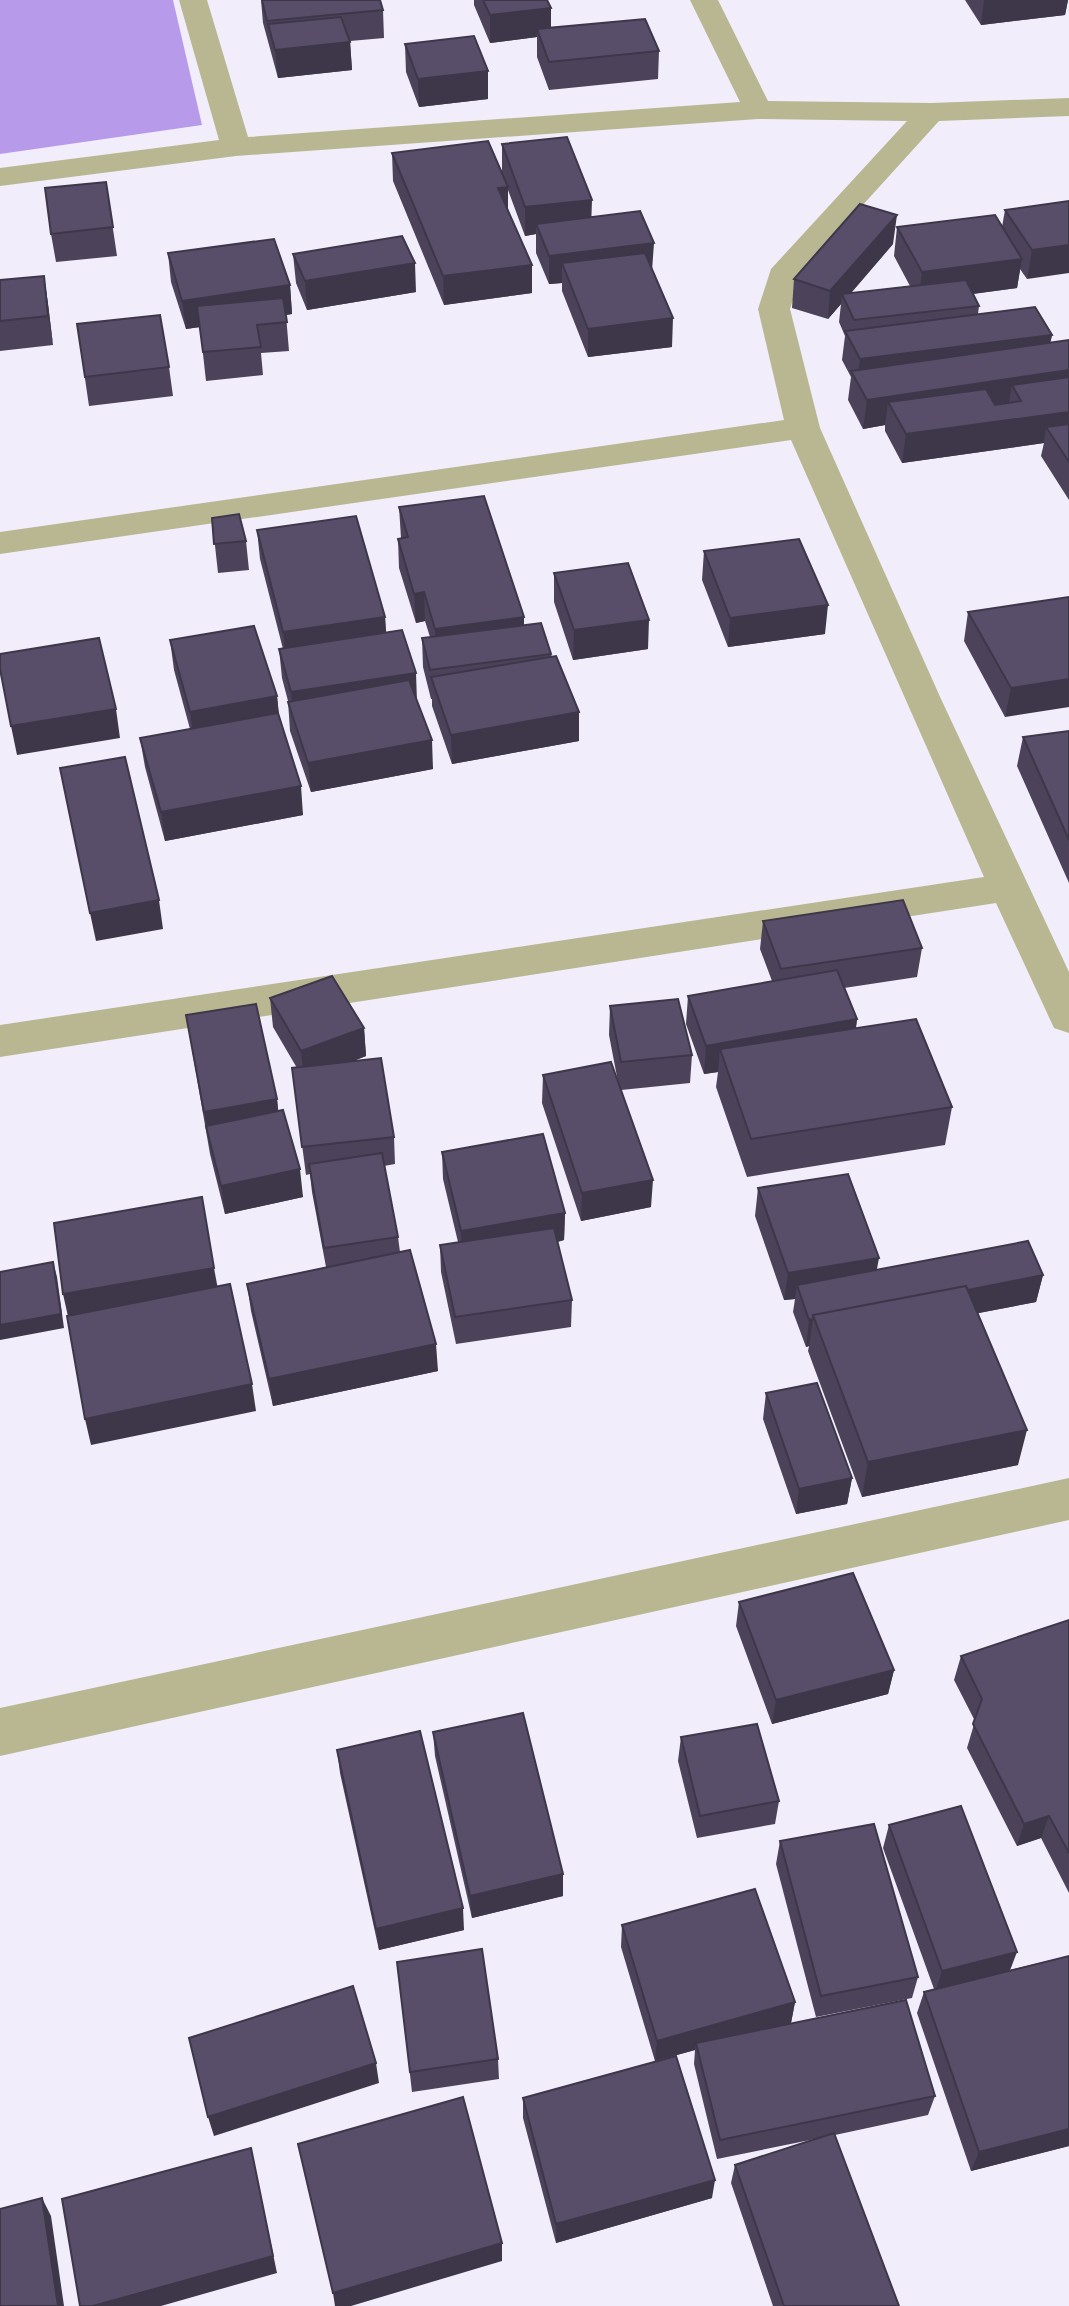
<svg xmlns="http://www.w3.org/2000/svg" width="1069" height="2306" viewBox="0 0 1069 2306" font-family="'PT Serif',serif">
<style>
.forest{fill:#b79ae9}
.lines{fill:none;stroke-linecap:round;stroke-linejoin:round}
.minor{fill:#b8b791;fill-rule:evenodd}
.wall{fill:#4c435a}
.shaded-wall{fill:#3e374a}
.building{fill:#584e69;stroke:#3e374a;stroke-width:2}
</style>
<rect width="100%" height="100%" fill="#f1edfa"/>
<path class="forest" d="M0 0H173L202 125 0 154Z"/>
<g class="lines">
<path class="minor" d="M179 0H207L248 137 740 102 690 0H718L768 101 931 103 1069 98V116L939 121 802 272 790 309 820 428 941 699 1069 972V1033L1054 1028 996 903 0 1057V1025L984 877 791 440 0 554V532L784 420 758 309 771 269 907 121 758 119 236 156 0 186V168L219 140Z
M1069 1478V1520L0 1756V1708Z"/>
</g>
<path class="wall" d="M261 0H380L383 10 384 38 350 41 352 70 278 78 263 23Z
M474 0H547L551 8V28L659 51 658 79 549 90 537 57V37L490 43 474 5Z
M965 0H1068L1065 15 981 25Z
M405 44 488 99 419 107 406 72Z
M502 144 592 217 652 271 672 347 588 357 562 291V283L549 284 536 253V234L525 236 508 190V212L532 265V293L444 305 393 181 392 153 502 173Z
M106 182 117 256 56 262 51 234Z
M1069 201 1027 279 1020 269 1017 288 973 294 979 306 978 314 1052 335 1050 343 1069 340V500L1041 456 1044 443 902 463 885 431V425L863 429 848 400 851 377 842 360 845 336 839 322 841 304 828 319 792 308 794 279 893 244 851 293 910 286 894 256 897 227H1002L1005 210Z
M168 253 290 285 292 314 286 315 289 351 261 353 263 375 206 381 200 327 186 329 171 282Z
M293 254 416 292 307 310 296 283Z
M44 276 48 304 53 345 0 351V280Z
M77 324 169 367 173 396 89 406Z
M399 507 524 617V625L551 654 579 741 452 764 432 706V699H431L423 667 422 638 430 637 425 621 416 623 399 568 398 539 401 538Z
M212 518 246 541 249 570 218 573Z
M257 530 385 617 386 633 417 702 433 769 311 792 290 731 288 701 282 678 279 649H283L260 559Z
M704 551 825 634 728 647 702 580Z
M554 573 648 649 573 660 554 602Z
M1069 597 1005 717 964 641 968 612Z
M170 640 277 696 279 716 303 815 165 841 145 767 140 738 190 729 174 670Z
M1069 731V883L1017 766 1023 737Z
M763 921 922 948 917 977 844 988 857 1019 856 1028 952 1107 945 1145 747 1177 716 1087 718 1072 704 1074 686 1024 688 996 772 981 760 949Z
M270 998 364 1028 366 1056 354 1061 394 1137 395 1164 384 1166 398 1237 400 1252 438 1371 273 1406 251 1311 247 1284 326 1267 312 1192 310 1174 306 1175 292 1068H297L273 1027Z
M610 1006 692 1055 690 1083 621 1090 651 1207 581 1221 542 1103 543 1075 618 1082 609 1035Z
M186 1015 277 1099 278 1111 303 1197 225 1214 210 1154Z
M442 1152 565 1213 564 1240 558 1242 572 1300 571 1327 456 1344 441 1272 440 1245 458 1242 443 1179Z
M758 1188 877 1270 1043 1275 1036 1302 978 1313 1018 1465 862 1497 808 1351 809 1346 806 1347 793 1312 795 1299 784 1300 755 1216Z
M766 1393 852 1478 847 1504 796 1514 763 1419Z
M739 1602 894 1670 888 1694 772 1724 736 1626Z
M1069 1620V1893L1041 1838 1017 1846 967 1748 975 1721 954 1680 961 1656Z
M433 1732 563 1874V1896L472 1918 435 1756Z
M681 1737 779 1801 775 1824 697 1838 678 1761Z
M337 1750 464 1930 379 1950 340 1773Z
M889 1825 1010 1970 1069 1956V2146L971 2171 917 2013 924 1992 934 1989 883 1848Z
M780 1841 918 1977 912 1998 816 2017 776 1864Z
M622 1925 795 2002 791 2023 935 2096 928 2115 835 2135 899 2306H773L731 2183 735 2165 820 2138 717 2159 694 2064 695 2050 655 2061 621 1947Z
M397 1962 498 2059 499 2079 412 2092Z
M523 2098 712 2198 556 2243 523 2118Z"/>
<path class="shaded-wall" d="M984 0H1068L1065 15 981 25Z
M551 8V36L537 29V37L490 43V15Z
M350 42 352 70 278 78 275 50Z
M488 71V99L419 107 418 79Z
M508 187V216L498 188Z
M592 200 591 228 536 224V234L525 236V207Z
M897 215 893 244 845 300 842 294 841 304 828 319 830 291Z
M654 243 652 271 562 263V283L549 284V256Z
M1069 245V273L1027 279 1032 250Z
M1022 259 1017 288 918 301 922 272Z
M415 263 416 292 307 310 305 281Z
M532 265V293L444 305 443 276Z
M44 276 48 304 53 345 48 316Z
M290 285 292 314 186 329 182 301Z
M673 318 672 347 588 357V329Z
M1052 335 1046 364 857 382 860 359Z
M1069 370V398L1021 401 1012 385 1008 407 888 402 885 425 863 429 867 400Z
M1069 412V440L1046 427 1044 443 902 463 906 434Z
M424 592 425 621 416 623 414 594Z
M828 605 825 634 728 647 730 618Z
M385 617 387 646 286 661 283 632Z
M524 617V646L436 658 435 629Z
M649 620 648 649 573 660 574 630Z
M416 673 417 702 294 721 291 692Z
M1069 679V707L1005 717 1011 688Z
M277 696 280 725 194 741 190 712Z
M116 709 120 738 17 755 11 726Z
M579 712V741L452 764 451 735Z
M432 740 433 769 311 792 308 763Z
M301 786 303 815 165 841 161 812Z
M159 900 163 929 96 941 90 913Z
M857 1019 853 1048 720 1049 718 1072 704 1074 706 1046Z
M364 1028 366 1056 304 1079 301 1051Z
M277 1099 280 1127 208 1134 204 1112Z
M300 1169 303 1197 225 1214 221 1186Z
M653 1180 651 1207 581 1221 582 1193Z
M565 1213 564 1240 462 1259 461 1231Z
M879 1258 874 1285H797L795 1299 784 1300 788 1273Z
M53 1262 57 1277 64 1328 0 1340V1325Z
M214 1268 219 1295 69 1321 63 1294Z
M1043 1275 1036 1302 824 1343 815 1319Z
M813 1319 809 1346 806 1347 809 1320Z
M436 1344 438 1371 273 1406 269 1379Z
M252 1384 256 1411 91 1445 85 1419Z
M1027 1430 1018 1465 862 1497 868 1462Z
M852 1478 847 1504 796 1514 799 1489Z
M894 1670 888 1694 772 1724 776 1700Z
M1049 1816 1041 1838 1017 1846 1024 1824Z
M563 1874V1896L472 1918 470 1896Z
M463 1908 464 1930 379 1950 376 1929Z
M1017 1952 1009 1973 935 1992 942 1971Z
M795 2002 791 2023 696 2043 695 2050 655 2061 657 2041Z
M376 2063 379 2083 214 2136 208 2117Z
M1069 2129V2146L971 2171 979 2152Z
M251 2148 277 2273 161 2306H93Z
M715 2180 712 2198 556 2243V2224Z
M42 2198 51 2216 64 2306H58Z
M502 2243V2261L351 2306H335L333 2293Z"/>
<path class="building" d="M262 0H380L383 10 267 21Z
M483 0H547L551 8 490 15Z
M341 17 350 42 275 50 268 24Z
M645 19 659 51 549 62 537 29Z
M474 36 488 71 418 79 405 44Z
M567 137 592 200 525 207 502 144Z
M488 141 508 187 498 188 532 265 443 276 392 153Z
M106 182 113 227 51 234 45 188Z
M1069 201V245L1032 250 1005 210Z
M860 204 897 215 830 291 794 279Z
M640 211 654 243 549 256 536 224Z
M995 215 1022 259 922 272 897 227Z
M402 236 415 263 305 281 293 254Z
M274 239 290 285 182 301 168 253Z
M645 253 673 318 588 329 562 263Z
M44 276 48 316 0 321V280Z
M966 280 979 306 854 320 842 294Z
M283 298 287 322 257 325 261 347 203 352 197 306Z
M1035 307 1052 335 860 359 845 331Z
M160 315 169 367 85 377 77 324Z
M1069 340V370L867 400 851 371Z
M1069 377V412L906 434 888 402 986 389 995 405 1021 401 1012 385Z
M1069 424V462L1046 427Z
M484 496 524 617 435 629 424 592 414 594 398 539 408 537 399 507Z
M239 514 246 541 214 544 212 518Z
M356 516 385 617 283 632 257 530Z
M799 539 828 605 730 618 704 551Z
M628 563 649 620 574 630 554 573Z
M1069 597V679L1011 688 968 612Z
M541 623 551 654 430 670 422 638Z
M254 626 277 696 190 712 170 640Z
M402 630 416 673 291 692 279 649Z
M99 638 116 709 11 726 0 669V654Z
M556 656 579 712 451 735 431 677Z
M409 680 432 740 308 763 288 702Z
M278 713 301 786 161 812 140 738Z
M1069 731V840L1023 737Z
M125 757 159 900 90 913 60 768Z
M903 900 922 948 781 969 763 921Z
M837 970 857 1019 706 1046 688 996Z
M332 976 364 1028 301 1051 270 998Z
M678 999 692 1055 621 1062 610 1006Z
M256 1004 277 1099 204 1112 186 1015Z
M916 1019 952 1107 751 1139 720 1049Z
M381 1058 394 1137 302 1147 292 1068Z
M611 1062 653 1180 582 1193 543 1075Z
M283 1110 300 1169 221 1186 206 1126Z
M543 1134 565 1213 461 1231 442 1152Z
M382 1153 398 1237 324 1248 309 1164Z
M848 1174 879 1258 788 1273 758 1188Z
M202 1197 214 1268 63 1294 54 1223Z
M554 1228 572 1300 455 1317 440 1245Z
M1028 1241 1043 1275 968 1290 966 1286 813 1315V1319L809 1320 797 1285Z
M410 1250 436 1344 269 1379 247 1284Z
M53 1262 61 1314 0 1325V1272Z
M230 1284 252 1384 85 1419 67 1316Z
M966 1286 1027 1430 868 1462 813 1315Z
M817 1383 852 1478 799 1489 766 1393Z
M853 1573 894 1670 776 1700 739 1602Z
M1069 1620V1853L1049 1816 1024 1824 973 1724 982 1699 961 1656Z
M523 1713 563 1874 470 1896 433 1732Z
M757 1724 779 1801 700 1816 681 1737Z
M420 1731 463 1908 376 1929 337 1750Z
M961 1806 1017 1952 942 1971 889 1825Z
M874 1824 918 1977 821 1996 780 1841Z
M755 1889 795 2002 657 2041 622 1925Z
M482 1949 498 2059 410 2072 397 1962Z
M1069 1956V2129L979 2152 924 1992Z
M353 1986 376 2063 208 2117 189 2038Z
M906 2000 935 2096 720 2140 696 2043Z
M676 2056 715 2180 556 2224 523 2098Z
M463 2097 502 2243 333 2293 298 2144Z
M834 2133 899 2306H784L735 2165Z
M251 2148 273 2256 93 2306H80L62 2199Z
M42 2198 58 2306H0V2209Z"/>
</svg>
